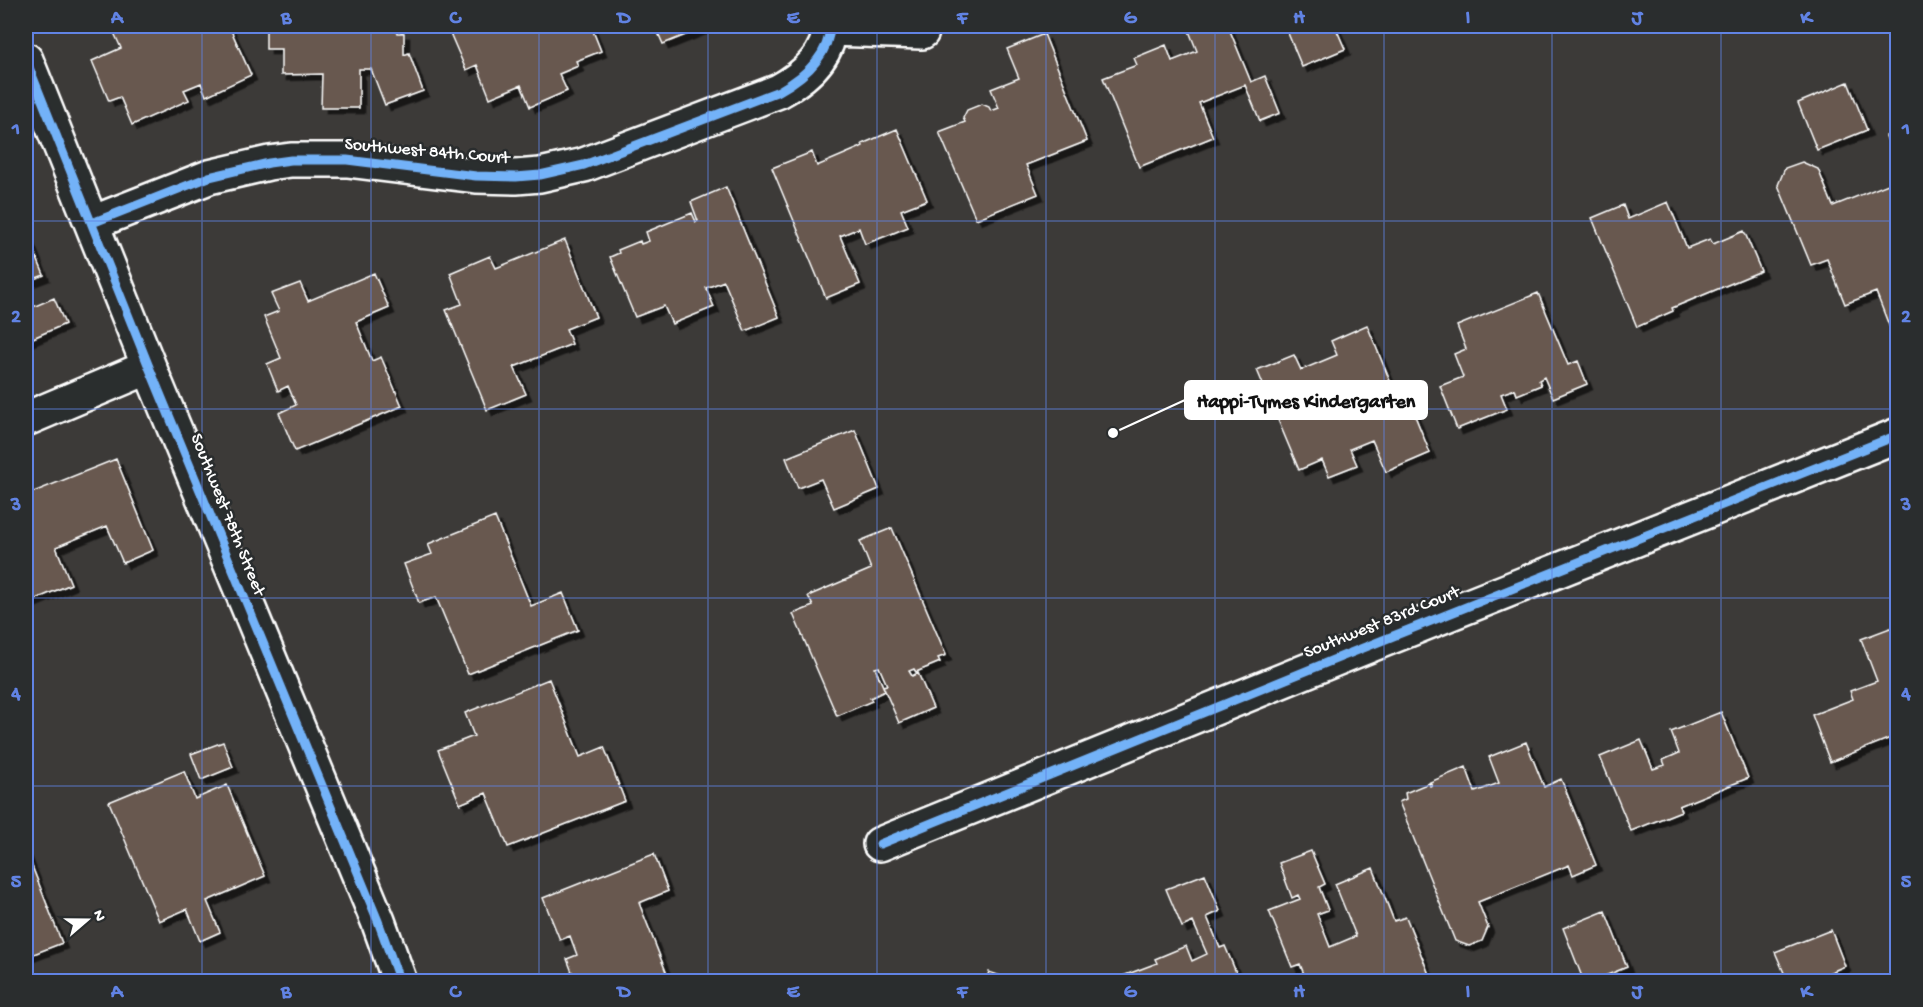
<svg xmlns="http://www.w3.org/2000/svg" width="1923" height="1007" viewBox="0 0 1923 1007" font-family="'Gochi Hand',sans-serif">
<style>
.building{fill:#67584f;stroke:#fff;stroke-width:1.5;filter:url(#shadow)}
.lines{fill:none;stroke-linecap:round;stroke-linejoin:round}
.minor-casing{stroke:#fff;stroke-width:38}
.minor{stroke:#2a2d2e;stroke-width:33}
.cycleway-casing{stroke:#2a2d2e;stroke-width:13}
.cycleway{stroke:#73b2f8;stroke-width:9}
.grid{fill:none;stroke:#6183e4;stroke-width:1.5;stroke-opacity:0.55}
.labels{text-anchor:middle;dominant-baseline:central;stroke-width:5;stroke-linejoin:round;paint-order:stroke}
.street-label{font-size:18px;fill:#fff;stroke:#2a2d2e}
.leader{fill:none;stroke:#fff;stroke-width:2}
.callout-dot{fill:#fff;stroke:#2a2d2e;stroke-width:2}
.callout{fill:#fff;stroke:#fff;stroke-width:2}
.callout-label{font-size:20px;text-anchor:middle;font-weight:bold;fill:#111}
.neatline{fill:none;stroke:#6183e4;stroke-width:2}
.grid-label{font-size:20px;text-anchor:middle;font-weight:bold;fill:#6183e4}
</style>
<defs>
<filter id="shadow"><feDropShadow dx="5.5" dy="5.5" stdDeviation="0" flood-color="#0009"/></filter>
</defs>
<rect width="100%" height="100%" fill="#3c3a38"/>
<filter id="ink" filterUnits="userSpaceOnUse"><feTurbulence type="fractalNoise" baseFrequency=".0167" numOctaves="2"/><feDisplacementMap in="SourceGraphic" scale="12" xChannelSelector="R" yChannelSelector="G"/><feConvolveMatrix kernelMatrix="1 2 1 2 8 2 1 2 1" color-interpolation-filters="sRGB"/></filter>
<g filter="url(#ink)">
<path class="building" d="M111 26H229L251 75 206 96 201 83 184 90 189 100 132 125 120 97 109 101 92 61 121 48Z
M266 26H397V33H404V55L409 53 423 91 385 105 371 69H359V108H321L322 74 281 75V49H266Z
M447 26H591L601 51 576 61 578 66 559 74 567 91 530 107 521 85 490 98 477 65 466 70Z
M655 26H708L663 44Z
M1187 26H1228L1251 82 1265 76 1280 113 1260 121 1245 85 1199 103 1213 137 1139 167 1103 78 1137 65 1134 58 1166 45 1172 61 1197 51Z
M1285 26H1335L1345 49 1302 67Z
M1044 34 1087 141 1026 165 1038 194 976 219 939 132 965 122 963 118 967 110 982 104 989 107 991 111 999 108 991 89 1019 78 1007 49Z
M1848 82 1867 130 1817 150 1798 103Z
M897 129 927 200 901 210 908 227 886 236 865 244 859 228 840 236 860 284 826 298 772 168 812 152 817 166 859 148 863 146 862 144Z
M1898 133V170L1886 136Z
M1802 162 1818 169 1833 206 1898 180V325L1890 328 1876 292 1845 304 1827 259 1811 265 1778 185 1785 168Z
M726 187 779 317 745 331 724 281 706 288 714 307 672 324 664 306 635 317 610 257 619 253 618 250 640 241 641 244 649 241 646 232 692 213 696 222 698 221 691 202Z
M1668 202 1687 248 1710 239 1713 244 1744 231 1761 271 1672 308 1673 311 1637 327 1592 218 1623 205 1628 219Z
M28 237 44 275 26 282V238Z
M565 240 596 317 566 329 572 344 514 367 526 394 487 410 446 310 462 304 450 273 490 256 496 268Z
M374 273 389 308 356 322 372 361 381 357 402 406 295 451 279 413 296 405 288 386 278 391 267 364 281 358 264 317 279 311 271 294 300 283 308 301Z
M1538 293 1568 365 1578 361 1587 384 1553 398 1544 377 1539 380 1541 385 1517 395 1515 389 1501 394 1507 409 1457 429 1440 386 1463 377 1454 354 1466 349 1457 326Z
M54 298 65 324 26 341V310Z
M1367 325 1404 415 1413 411 1430 453 1386 472 1372 440 1350 449 1357 465 1329 476 1322 460 1299 470 1257 370 1294 355 1301 370 1337 355 1331 341Z
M855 430 879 489 834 508 821 479 798 488 786 458Z
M116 459 153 550 123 563 107 526 56 547 71 584 29 602 26 593V495Z
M495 517 531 606 563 593 578 630 468 674 436 597 419 603 404 564 432 554 428 544Z
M892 528 946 655 938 658 940 662 916 672 914 669 909 671 912 676 918 673 933 708 899 723 883 686 887 685 879 667 875 668 885 691 870 698 872 701 837 716 793 614 813 606 808 596 871 569 860 541Z
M1898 625V735L1830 762 1812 715 1853 699 1850 691 1877 681 1861 639Z
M549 679 580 757 604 747 625 801 508 847 486 793 460 804 438 750 474 736 465 713Z
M1721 712 1748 778 1679 806 1681 811 1631 831 1600 757 1641 740 1653 769 1665 765 1663 760 1679 753 1671 732Z
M223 742 233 767 201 780 191 754Z
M1526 742 1544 787 1561 779 1596 865 1573 875 1569 865 1478 902 1488 927 1482 941 1469 946 1455 941 1399 802 1406 799 1405 793 1429 783 1430 786 1432 785 1430 782 1466 767 1475 792 1499 783 1489 757Z
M184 771 195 799 227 785 265 876 207 901 220 932 200 941 187 909 159 921 109 802Z
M26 851 62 943 26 957Z
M1311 851 1325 884 1319 887 1328 910 1317 914 1330 947 1356 936 1335 884 1373 868 1394 921 1406 917 1432 982H1307L1300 964 1292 967 1269 911 1300 899 1298 895 1292 898 1279 863Z
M654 854 668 891 639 903 670 982H571L575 980 567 959 577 955 570 936 560 940 543 898Z
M1205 874 1220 911 1207 917 1220 948 1225 946 1240 982H1122L1120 977 1157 963 1155 959 1186 946 1192 961 1207 954 1193 922 1182 927 1166 889Z
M1605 911 1627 967 1590 982H1584L1563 928Z
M1831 930 1845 966 1807 982H1788L1775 952Z
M989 972 1018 982H985Z"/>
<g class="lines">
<defs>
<path id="minor" d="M830 29 922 32
M26 60 149 367 378 921 400 982
M92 223 209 177 269 163 291 160H347L476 176 516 177 540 175 584 165 779 91C804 77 829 56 830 26
M26 419 149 367
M880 844 1343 656 1898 435"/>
</defs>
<use href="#minor" class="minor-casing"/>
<use href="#minor" class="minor"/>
<defs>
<path id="cycleway" d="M26 60 149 367 378 921 400 982
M92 223 209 177 269 163 291 160H347L476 176 516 177 540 175 584 165 779 91C804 77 829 56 830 26
M880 844 1343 656 1898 435"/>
</defs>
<use href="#cycleway" class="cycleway-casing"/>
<use href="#cycleway" class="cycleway"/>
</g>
</g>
<path class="grid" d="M202 26V982M371 26V982M539 26V982M708 26V982M877 26V982M1046 26V982M1215 26V982M1384 26V982M1552 26V982M1721 26V982M26 221H1898M26 409H1898M26 598H1898M26 786H1898"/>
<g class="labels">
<g class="street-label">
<text transform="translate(427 152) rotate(5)">Southwest 84th Court</text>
<text transform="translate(227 515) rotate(68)">Southwest 78th Street</text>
<text transform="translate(1382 623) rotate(-22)">Southwest 83rd Court</text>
</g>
</g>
<path class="leader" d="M1113 433L1185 400"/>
<circle class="callout-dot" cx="1113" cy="433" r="6"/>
<rect class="callout" x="1185" y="381" width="242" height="38" rx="6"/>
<g class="callout-label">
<text x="1306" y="407">Happi-Tymes Kindergarten</text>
</g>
<rect width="1923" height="1007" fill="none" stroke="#2a2d2e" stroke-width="66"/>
<g transform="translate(87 920) rotate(70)" stroke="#2a2d2e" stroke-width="4.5" paint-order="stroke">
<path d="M0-4.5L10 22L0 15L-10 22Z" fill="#ffffff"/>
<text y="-9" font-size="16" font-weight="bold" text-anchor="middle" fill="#ffffff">N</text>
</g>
<rect x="33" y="33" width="1857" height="941" class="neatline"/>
<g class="grid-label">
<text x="117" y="23">A</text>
<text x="286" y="23">B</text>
<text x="455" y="23">C</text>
<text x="624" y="23">D</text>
<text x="793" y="23">E</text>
<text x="962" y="23">F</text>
<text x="1130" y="23">G</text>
<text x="1299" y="23">H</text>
<text x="1468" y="23">I</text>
<text x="1637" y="23">J</text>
<text x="1806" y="23">K</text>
<text x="16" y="134">1</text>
<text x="1906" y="134">1</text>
<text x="16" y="322">2</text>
<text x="1906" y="322">2</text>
<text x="16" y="510">3</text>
<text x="1906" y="510">3</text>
<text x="16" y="699">4</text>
<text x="1906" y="699">4</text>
<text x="16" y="887">5</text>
<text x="1906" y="887">5</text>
<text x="117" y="997">A</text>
<text x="286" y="997">B</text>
<text x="455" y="997">C</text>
<text x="624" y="997">D</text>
<text x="793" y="997">E</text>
<text x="962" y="997">F</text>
<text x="1130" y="997">G</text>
<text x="1299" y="997">H</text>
<text x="1468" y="997">I</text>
<text x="1637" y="997">J</text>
<text x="1806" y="997">K</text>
</g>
</svg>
